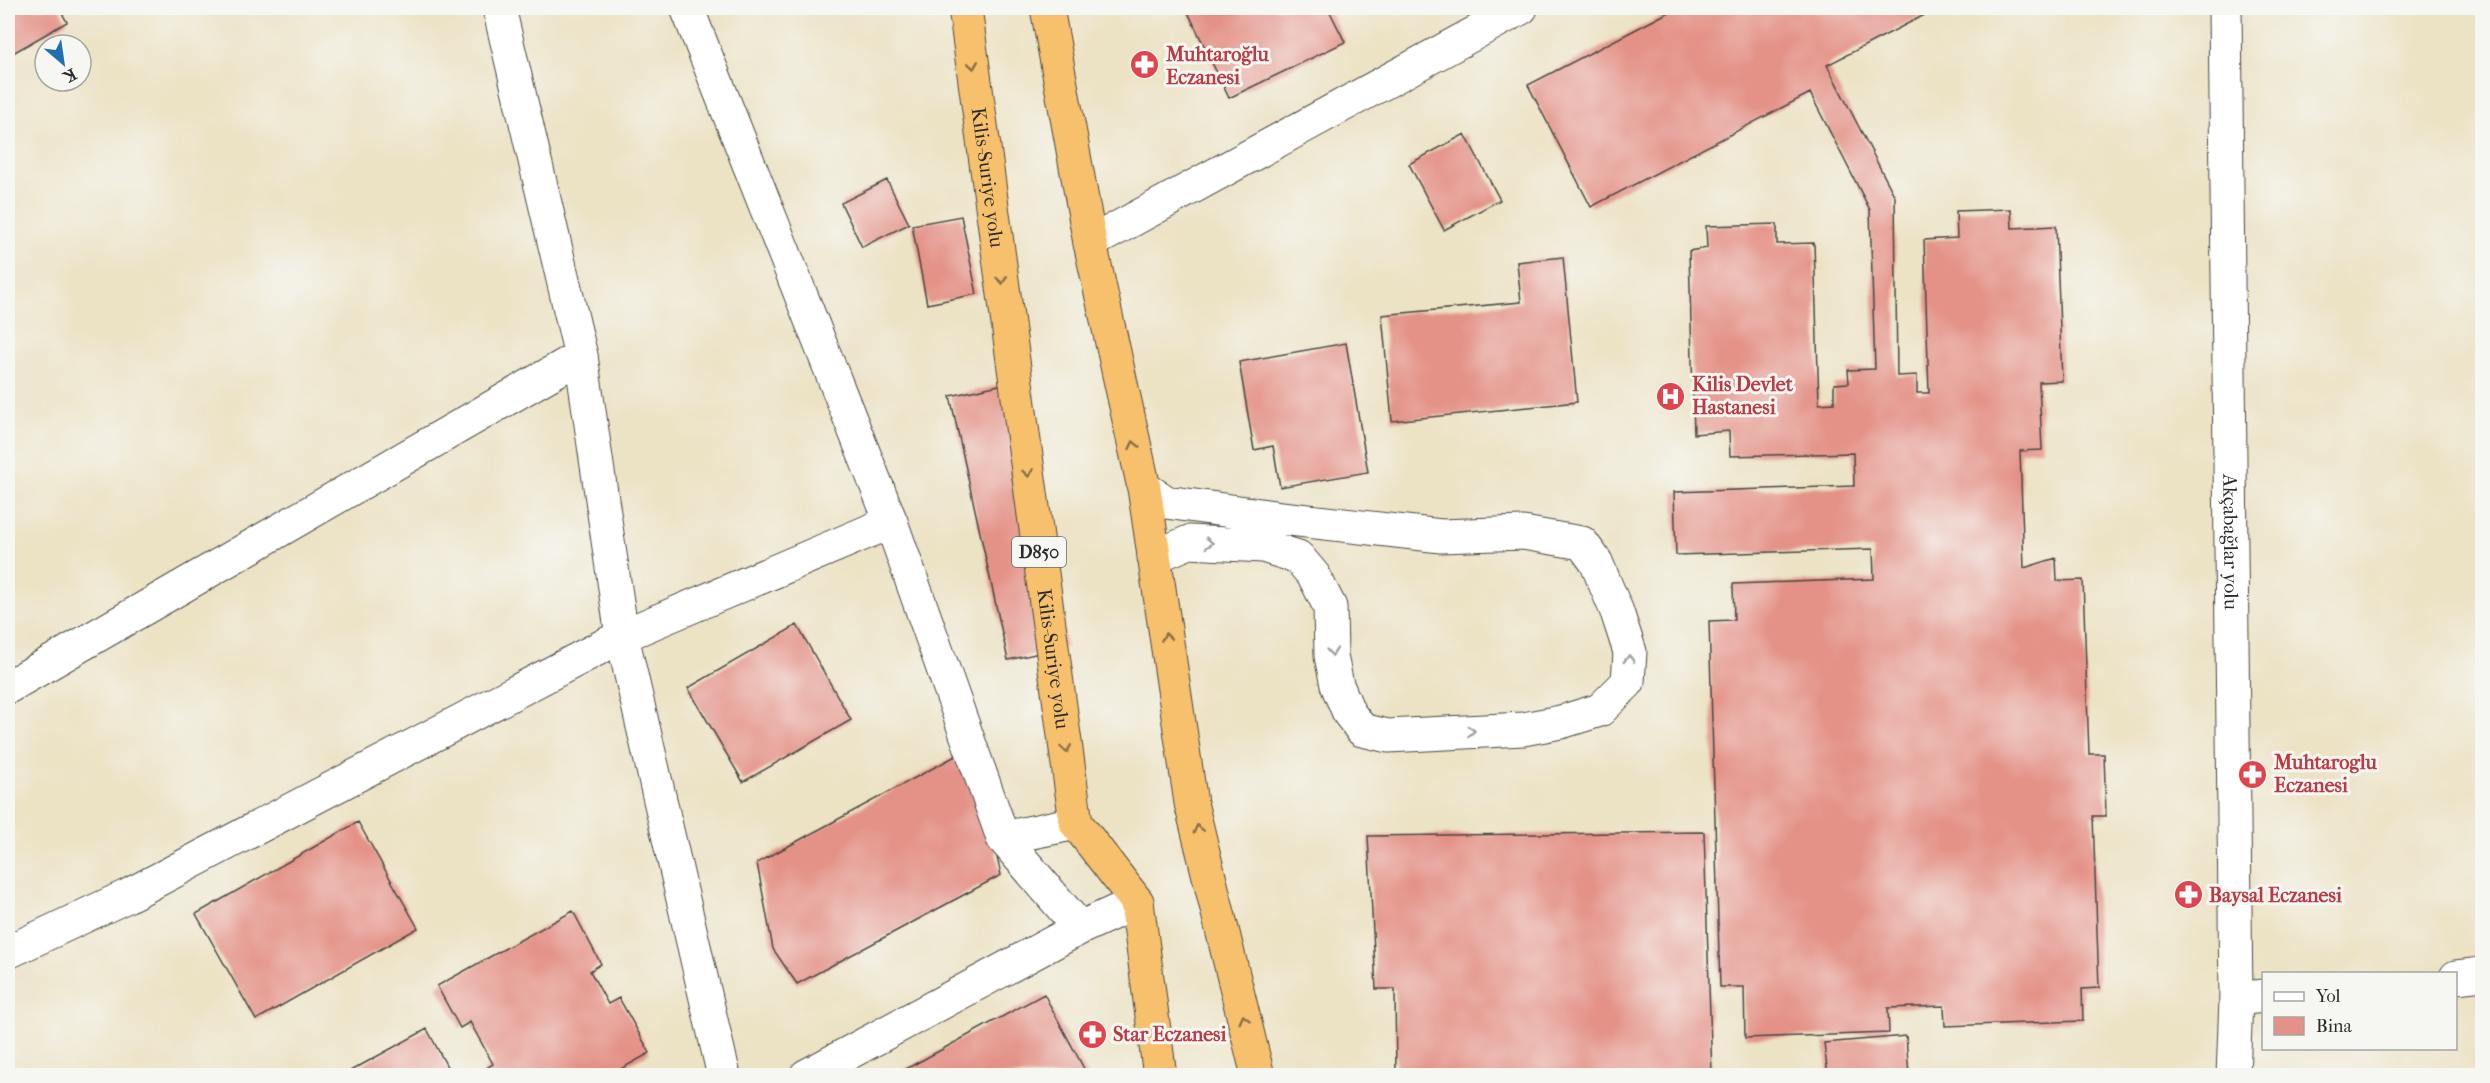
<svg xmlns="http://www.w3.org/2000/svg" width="2490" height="1083" viewBox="0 0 2490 1083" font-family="'IM FELL French Canon',serif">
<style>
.building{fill:#e49287}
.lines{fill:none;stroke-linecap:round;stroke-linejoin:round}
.minor-casing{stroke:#484642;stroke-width:35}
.highway-casing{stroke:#484642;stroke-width:35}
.minor{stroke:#fff;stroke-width:33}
.highway{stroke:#f7c06c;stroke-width:33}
.oneway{stroke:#876e48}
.oneway2{stroke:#a0a0a0}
.labels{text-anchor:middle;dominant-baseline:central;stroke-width:6;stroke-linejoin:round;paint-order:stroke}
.shield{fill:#f6f6f2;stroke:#686867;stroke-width:1.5}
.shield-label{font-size:18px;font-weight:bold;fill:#2b2b2b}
.health-label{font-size:20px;font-weight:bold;fill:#be3a42;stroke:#f6f6f2;text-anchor:start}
.street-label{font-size:20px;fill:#2b2b2b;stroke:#f6f6f2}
</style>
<rect width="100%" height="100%" fill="#f6f6f2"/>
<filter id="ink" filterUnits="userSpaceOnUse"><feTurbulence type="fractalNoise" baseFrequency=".0167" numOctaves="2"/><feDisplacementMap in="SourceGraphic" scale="12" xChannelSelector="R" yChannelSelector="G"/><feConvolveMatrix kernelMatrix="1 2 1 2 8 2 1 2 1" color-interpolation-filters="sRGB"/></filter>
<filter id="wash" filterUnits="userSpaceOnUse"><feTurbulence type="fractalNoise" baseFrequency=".008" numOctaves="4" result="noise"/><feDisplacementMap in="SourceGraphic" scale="24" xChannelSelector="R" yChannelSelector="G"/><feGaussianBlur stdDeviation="1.35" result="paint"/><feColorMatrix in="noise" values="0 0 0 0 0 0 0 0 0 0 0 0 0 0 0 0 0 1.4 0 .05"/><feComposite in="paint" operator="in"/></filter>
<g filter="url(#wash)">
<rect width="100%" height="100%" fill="#ece2c4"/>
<g id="blocks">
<path class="building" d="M8 8H59L67 22 8 56Z
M1186 8H1335L1329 10 1345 42 1229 98Z
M1677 8H1938L1827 65 1895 197 1897 376 1917 375V393H1929L1924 240 1957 238 1956 211 2011 209 2012 228 2056 226 2062 381 2039 382 2042 450 2020 451 2024 568 2056 558 2057 581 2083 580 2089 754H2104L2106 816H2093L2099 988 2082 989 2083 1021 1945 1026 1944 1006 1888 1008 1889 1033 1745 1038 1744 987H1720L1709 621 1734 620 1733 584 1874 579 1873 549 1676 555 1674 492 1854 486 1853 453 1730 456 1729 431 1694 434 1689 251 1707 248 1706 226 1777 224V244L1814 243 1819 404 1834 403V384L1849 383 1848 370 1875 369 1870 210 1810 93 1591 207 1528 85Z
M1465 134 1500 200 1444 230 1409 164Z
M887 180 909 224 862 247 841 203Z
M961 216 977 294 927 304 912 225Z
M1563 257 1577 402 1392 421 1382 315 1521 302 1517 262Z
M1346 343 1368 472 1280 487 1273 446 1254 450 1239 362Z
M1008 383 1067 647 1008 660 950 396Z
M797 625 851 720 743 782 688 688Z
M961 753 980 779 1001 875 797 984 773 949 757 863Z
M358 822 418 928 256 1020 196 914Z
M1704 832 1712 1076H1396L1395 989H1376L1368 836Z
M573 911 601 964 590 971 608 1004 619 998 650 1053 608 1076H486L483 1070 493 1064 470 1022 460 1028 437 986Z
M1044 994 1088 1076H893Z
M427 1029 452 1076H341Z
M1906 1036 1909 1075 1828 1076 1824 1043Z"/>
</g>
</g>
<g filter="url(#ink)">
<use href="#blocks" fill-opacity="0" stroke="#484642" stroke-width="1.5"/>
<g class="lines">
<defs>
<g id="minor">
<path d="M499 8 581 356 622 636 724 1076"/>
<path d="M687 8 891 522 1003 838 1076 823"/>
<path id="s1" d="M2225 8 2236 999 2233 1076"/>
<path d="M1090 243 1521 8"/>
<path d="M1144 488 1166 502 1281 518 1441 536 1523 533 1582 543 1596 562 1617 612 1630 652 1628 682 1600 710 1561 722 1523 729 1388 736 1362 730 1349 713 1337 685 1331 656 1330 607 1314 576 1298 557 1263 546 1189 542 1154 557"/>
<path d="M8 687 581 356"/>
<path d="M1003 838 1080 928"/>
<path d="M8 952 127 896 622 636 891 522"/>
<path d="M2456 977 2482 974"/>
<path d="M2236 999 2264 996"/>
<path d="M806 1076 1080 928 1137 902"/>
</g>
<g id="highway">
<path id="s2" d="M965 8 1076 823 1137 902 1160 1076"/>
<path d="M1047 8 1090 243 1144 488 1191 803 1258 1076"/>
</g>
</defs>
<use href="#minor" class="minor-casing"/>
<use href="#highway" class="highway-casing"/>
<use href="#minor" class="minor"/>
<use href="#highway" class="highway"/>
</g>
<defs><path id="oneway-chevron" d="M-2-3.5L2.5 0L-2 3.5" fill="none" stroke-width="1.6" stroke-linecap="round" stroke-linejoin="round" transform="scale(1.5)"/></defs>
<g class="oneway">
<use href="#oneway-chevron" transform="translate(973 65) rotate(82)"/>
<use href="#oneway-chevron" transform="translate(1002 280) rotate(82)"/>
<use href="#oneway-chevron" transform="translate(1134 445) rotate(-102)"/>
<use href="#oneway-chevron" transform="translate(1028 473) rotate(82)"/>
<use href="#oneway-chevron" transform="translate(1166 637) rotate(-99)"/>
<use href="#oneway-chevron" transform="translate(1066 749) rotate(82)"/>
<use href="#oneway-chevron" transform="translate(1198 829) rotate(-104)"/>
<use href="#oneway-chevron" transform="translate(1244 1019) rotate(-104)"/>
</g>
<g class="oneway2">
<use href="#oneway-chevron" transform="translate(1209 543) rotate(3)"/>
<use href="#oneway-chevron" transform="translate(1332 652) rotate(85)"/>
<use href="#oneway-chevron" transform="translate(1629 659) rotate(-90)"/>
<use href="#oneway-chevron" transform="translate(1471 731) rotate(-3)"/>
</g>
</g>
<defs>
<symbol id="pharmacy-disc" viewBox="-11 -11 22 22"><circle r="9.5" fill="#e0444e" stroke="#f6f6f2"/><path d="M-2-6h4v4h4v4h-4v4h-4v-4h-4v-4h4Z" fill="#fff"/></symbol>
<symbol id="hospital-disc" viewBox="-11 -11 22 22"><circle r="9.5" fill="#e0444e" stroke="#f6f6f2"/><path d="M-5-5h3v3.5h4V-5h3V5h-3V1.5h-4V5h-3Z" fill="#fff"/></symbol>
</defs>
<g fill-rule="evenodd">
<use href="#pharmacy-disc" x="1128" y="48" width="33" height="33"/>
<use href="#hospital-disc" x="1654" y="380" width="33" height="33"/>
<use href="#pharmacy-disc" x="2236" y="758" width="33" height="33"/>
<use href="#pharmacy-disc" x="2172" y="878" width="33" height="33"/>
<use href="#pharmacy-disc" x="1076" y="1018" width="33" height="33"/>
</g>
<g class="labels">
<rect class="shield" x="1012" y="537" width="54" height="30" rx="4.5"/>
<g class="shield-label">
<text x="1039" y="552">D850</text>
</g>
<g class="health-label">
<text x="1166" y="54">Muhtaroğlu<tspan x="1166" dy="23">Eczanesi</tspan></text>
<text x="1692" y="384">Kilis Devlet<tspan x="1692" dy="23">Hastanesi</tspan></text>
<text x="2274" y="762">Muhtaroglu<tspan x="2274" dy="23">Eczanesi</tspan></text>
<text x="2209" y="895">Baysal Eczanesi</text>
<text x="1113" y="1034">Star Eczanesi</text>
</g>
<g class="street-label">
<text stroke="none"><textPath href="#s2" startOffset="171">Kilis-Suriye yolu</textPath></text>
<text stroke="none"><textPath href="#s1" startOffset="534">Akçabağlar yolu</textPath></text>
<text stroke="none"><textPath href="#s2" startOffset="657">Kilis-Suriye yolu</textPath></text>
</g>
</g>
<rect width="2490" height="1083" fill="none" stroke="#f6f6f2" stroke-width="30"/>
<rect x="2262" y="972" width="195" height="78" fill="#f6f6f2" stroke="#a5a5a2" stroke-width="1.5"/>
<rect x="2274" y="992" width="30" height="9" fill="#ffffff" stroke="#a5a5a2" stroke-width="1.5"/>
<text x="2316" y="1002" font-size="18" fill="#2b2b2b">Yol</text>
<rect x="2274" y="1017" width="30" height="18" fill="#e49287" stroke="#a5a5a2" stroke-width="1.5"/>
<text x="2316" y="1032" font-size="18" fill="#2b2b2b">Bina</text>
<g transform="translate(63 63) rotate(151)"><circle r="28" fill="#f6f6f2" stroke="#a5a5a2" stroke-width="1.5"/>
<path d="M0-4.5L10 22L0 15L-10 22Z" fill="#1f6fb2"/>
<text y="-9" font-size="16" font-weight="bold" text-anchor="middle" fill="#2b2b2b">K</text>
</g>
</svg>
